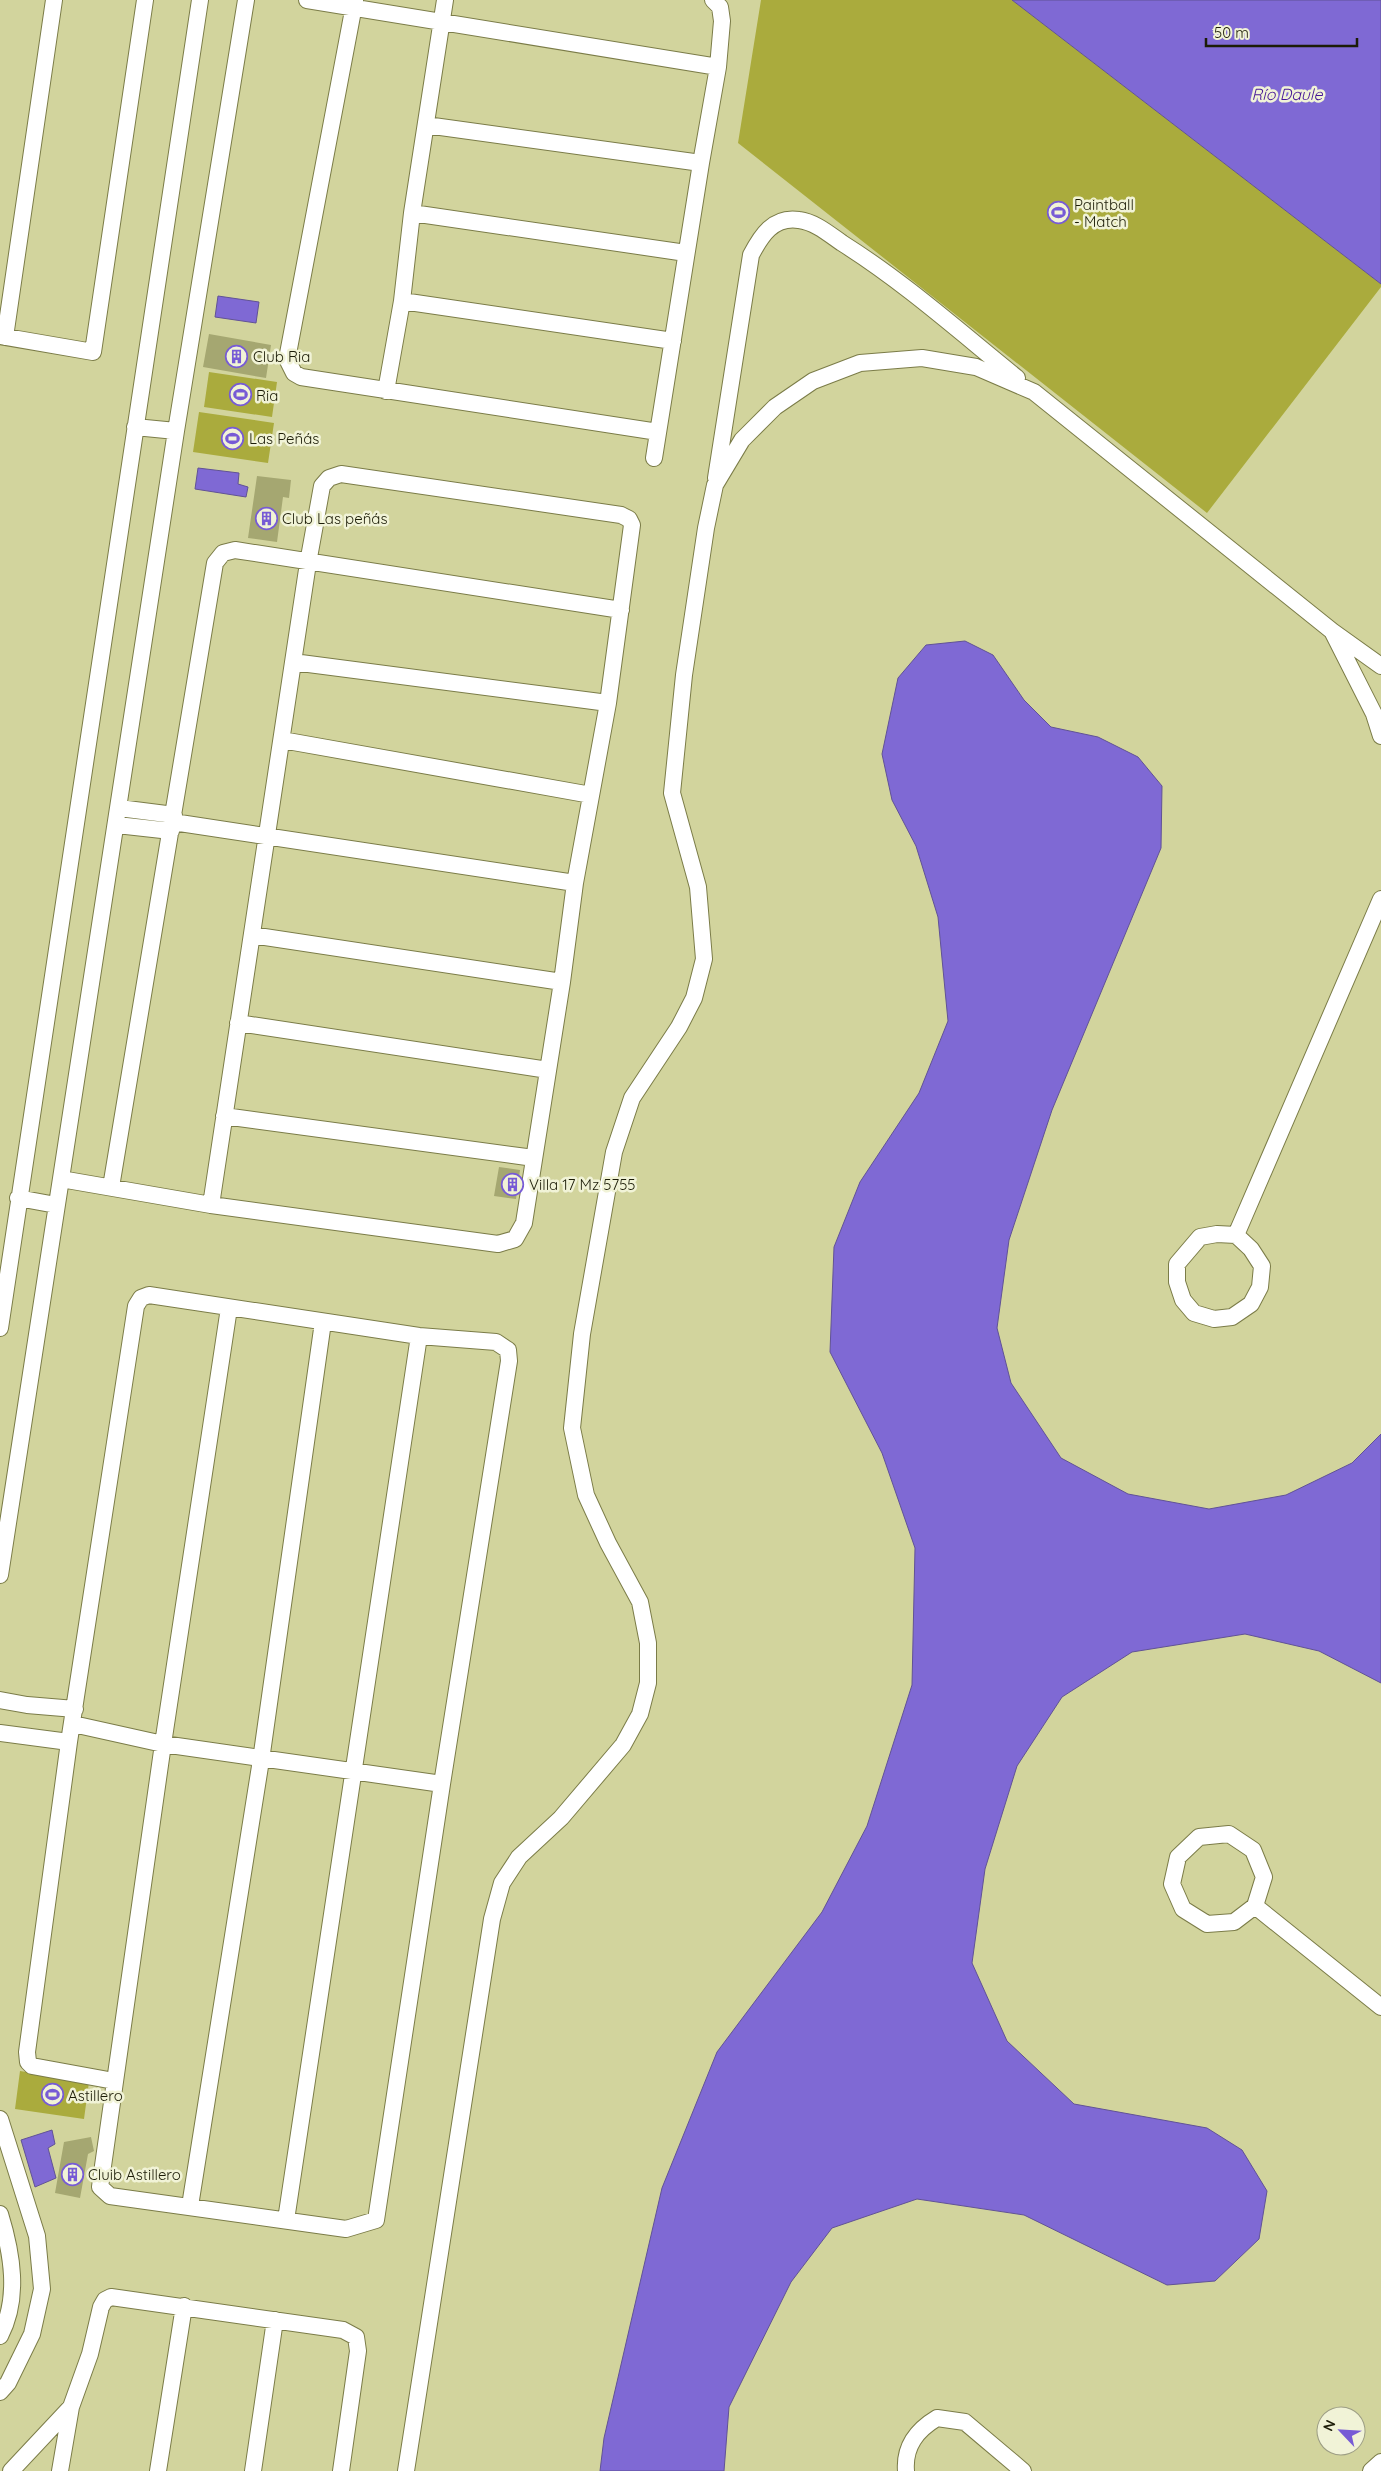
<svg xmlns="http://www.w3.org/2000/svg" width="1381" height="2471" viewBox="0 0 1381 2471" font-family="Quicksand,sans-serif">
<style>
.green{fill:#aaab3d}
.water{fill:#7f69d4;stroke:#615296}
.building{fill:#a5a771}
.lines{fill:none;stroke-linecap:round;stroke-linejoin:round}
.minor-casing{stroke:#7b7c48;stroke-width:18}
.minor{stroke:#fff;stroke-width:16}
.labels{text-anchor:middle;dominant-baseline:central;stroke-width:5;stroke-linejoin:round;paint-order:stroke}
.poi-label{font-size:15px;fill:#1c1c07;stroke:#f1f3d7;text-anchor:start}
.water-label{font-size:16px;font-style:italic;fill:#441496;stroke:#f1f3d7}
</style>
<rect width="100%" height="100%" fill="#d2d49d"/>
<path class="green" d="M761 0H1012L1381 284V287L1207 513 738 143Z
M209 372 277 382 272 417 204 407Z
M199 412 274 423 268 463 193 452Z
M20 2071 89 2082 84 2119 15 2109Z"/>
<path class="water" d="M1012 0H1381V284Z
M218 296 259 302 256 323 215 317Z
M198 468 239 473 238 484 248 487 246 497 195 489Z
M965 641 993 655 1024 700 1051 727 1098 737 1138 757 1162 786 1161 848 1052 1110 1009 1240 997 1328 1011 1383 1061 1458 1128 1494 1209 1509 1286 1495 1352 1463 1381 1434V1683L1319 1651 1245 1634 1132 1652 1062 1697 1017 1766 985 1869 972 1963 1007 2041 1074 2104 1207 2128 1242 2150 1267 2191 1259 2239 1215 2281 1167 2285 1024 2215 917 2199 832 2228 791 2282 729 2407 724 2471H600L604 2438 662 2188 717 2052 822 1912 867 1826 912 1685 915 1548 882 1453 830 1352 834 1247 860 1182 919 1093 948 1021 938 917 916 846 892 800 882 754 898 678 926 645Z
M52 2130 55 2144 48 2148 56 2178 35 2187 21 2140Z"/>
<path class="building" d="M209 334 271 345 266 378 203 367Z
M257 476 291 480 289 498 283 497 277 542 248 538Z
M499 1167 520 1170 516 1199 494 1196Z
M91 2137 94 2151 88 2154 80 2198 55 2193 64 2142Z"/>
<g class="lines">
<defs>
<path id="minor" d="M307 0 718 67
M355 0 287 359 294 373 301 377 658 432
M426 125 701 163
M412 213 686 253
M402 301 673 341
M0 336 93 352 145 0
M5 337 54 0
M386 391 402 301 412 213 445 0
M135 427 176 431
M654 458 701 163 718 67 722 21 720 7 713 0
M716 478 751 255C761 236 773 216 799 220 815 222 829 234 842 243 904 282 960 332 1017 378
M1333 633 1374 714 1381 736
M293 662 608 703
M282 740 591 795
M119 808 174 815
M173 822 575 883
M117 825 171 831
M252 935 562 982
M238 1023 548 1070
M224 1116 534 1158
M61 1179 211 1205 498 1244 515 1239 524 1223 562 982 575 883 608 703 632 525 629 519 621 515 341 474 329 478 322 486 308 563 211 1205
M111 1187 215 563 223 553 235 550 621 610
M18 1198 56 1205
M1217 1234 1236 1235 1251 1249 1262 1266 1260 1287 1251 1304 1232 1317 1214 1319 1194 1313 1183 1300 1177 1282V1264L1200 1237Z
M1236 1235 1381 899
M0 1328 200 0
M0 1575 176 431 246 0
M0 1700 27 1705 75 1709
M73 1724 163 1744 442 1784
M0 1733 69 1742
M1229 1834 1253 1850 1264 1877 1255 1906 1234 1922 1207 1924 1183 1909 1172 1884 1178 1857 1199 1837Z
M1255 1906 1381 2007
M114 2081 32 2066 28 2062 27 2052 69 1742 136 1306 141 1298 149 1295 419 1336 496 1342 508 1350 509 1361 442 1784 376 2220 346 2229 110 2196 100 2187 163 1744 229 1308
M0 2119 37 2236 42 2289 32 2334 8 2383 0 2392
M190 2206 261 1760 323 1322
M0 2214C12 2253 20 2298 0 2336
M286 2220 419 1336
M11 2471 71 2407 90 2354 101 2307 105 2300 111 2297 343 2330 356 2337 358 2351 341 2471
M60 2471 71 2407
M158 2471 184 2306
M253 2471 275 2320
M406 2471 492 1919 502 1883 519 1857 561 1818 623 1745 640 1714 648 1683V1643L640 1602 608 1543 586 1495 572 1428 582 1334 614 1152 632 1098 679 1027 694 998 704 959 698 887 672 793 684 675 706 528 715 485 742 440 775 407 813 381 860 363 922 358 976 367 1034 392 1332 631 1381 666
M906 2471C904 2446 917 2430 937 2418L965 2422 1023 2471
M1371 2471 1381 2462"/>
</defs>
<use href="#minor" class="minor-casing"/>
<use href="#minor" class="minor"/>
</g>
<defs>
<symbol id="stadium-ring" viewBox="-11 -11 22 22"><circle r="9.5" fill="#f1f3d7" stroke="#775bd5" stroke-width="1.5"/><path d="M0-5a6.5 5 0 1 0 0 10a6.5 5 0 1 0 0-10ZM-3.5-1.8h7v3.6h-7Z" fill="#775bd5"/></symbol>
<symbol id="building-ring" viewBox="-11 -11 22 22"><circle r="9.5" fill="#f1f3d7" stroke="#775bd5" stroke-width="1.5"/><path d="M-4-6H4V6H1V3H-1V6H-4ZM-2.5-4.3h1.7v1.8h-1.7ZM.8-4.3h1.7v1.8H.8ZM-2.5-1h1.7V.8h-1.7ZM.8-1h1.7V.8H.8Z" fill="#775bd5"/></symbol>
</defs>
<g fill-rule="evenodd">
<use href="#stadium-ring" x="1046" y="200" width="25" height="25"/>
<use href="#building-ring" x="224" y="344" width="25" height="25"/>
<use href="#stadium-ring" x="228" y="382" width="25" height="25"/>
<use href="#stadium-ring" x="220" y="426" width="25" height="25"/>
<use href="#building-ring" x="254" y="506" width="25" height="25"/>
<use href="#building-ring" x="500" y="1172" width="25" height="25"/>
<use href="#stadium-ring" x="40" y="2082" width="25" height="25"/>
<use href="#building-ring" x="60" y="2162" width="25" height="25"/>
</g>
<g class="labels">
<g class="poi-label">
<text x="1074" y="204">Paintball<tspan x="1074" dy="17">- Match</tspan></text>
<text x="253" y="356">Club Ria</text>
<text x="256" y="395">Ria</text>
<text x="249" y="438">Las Peñás</text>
<text x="282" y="518">Club Las peñás</text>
<text x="529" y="1184">Villa 17 Mz 5755</text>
<text x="68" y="2095">Astillero</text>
<text x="88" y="2174">Cluib Astillero</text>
</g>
<g class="water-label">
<text x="1287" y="94">Río Daule</text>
</g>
</g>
<g transform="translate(1341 2431) rotate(295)"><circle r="24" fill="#f1f3d7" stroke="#9c9d84"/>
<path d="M0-4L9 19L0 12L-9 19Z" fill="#775bd5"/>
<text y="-8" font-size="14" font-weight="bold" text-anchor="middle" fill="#1c1c07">N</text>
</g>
<path d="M1206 38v8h151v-8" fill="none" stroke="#1c1c07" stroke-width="2.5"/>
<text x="1214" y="38" font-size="15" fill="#1c1c07" stroke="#f1f3d7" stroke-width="4" paint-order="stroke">50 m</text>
</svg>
